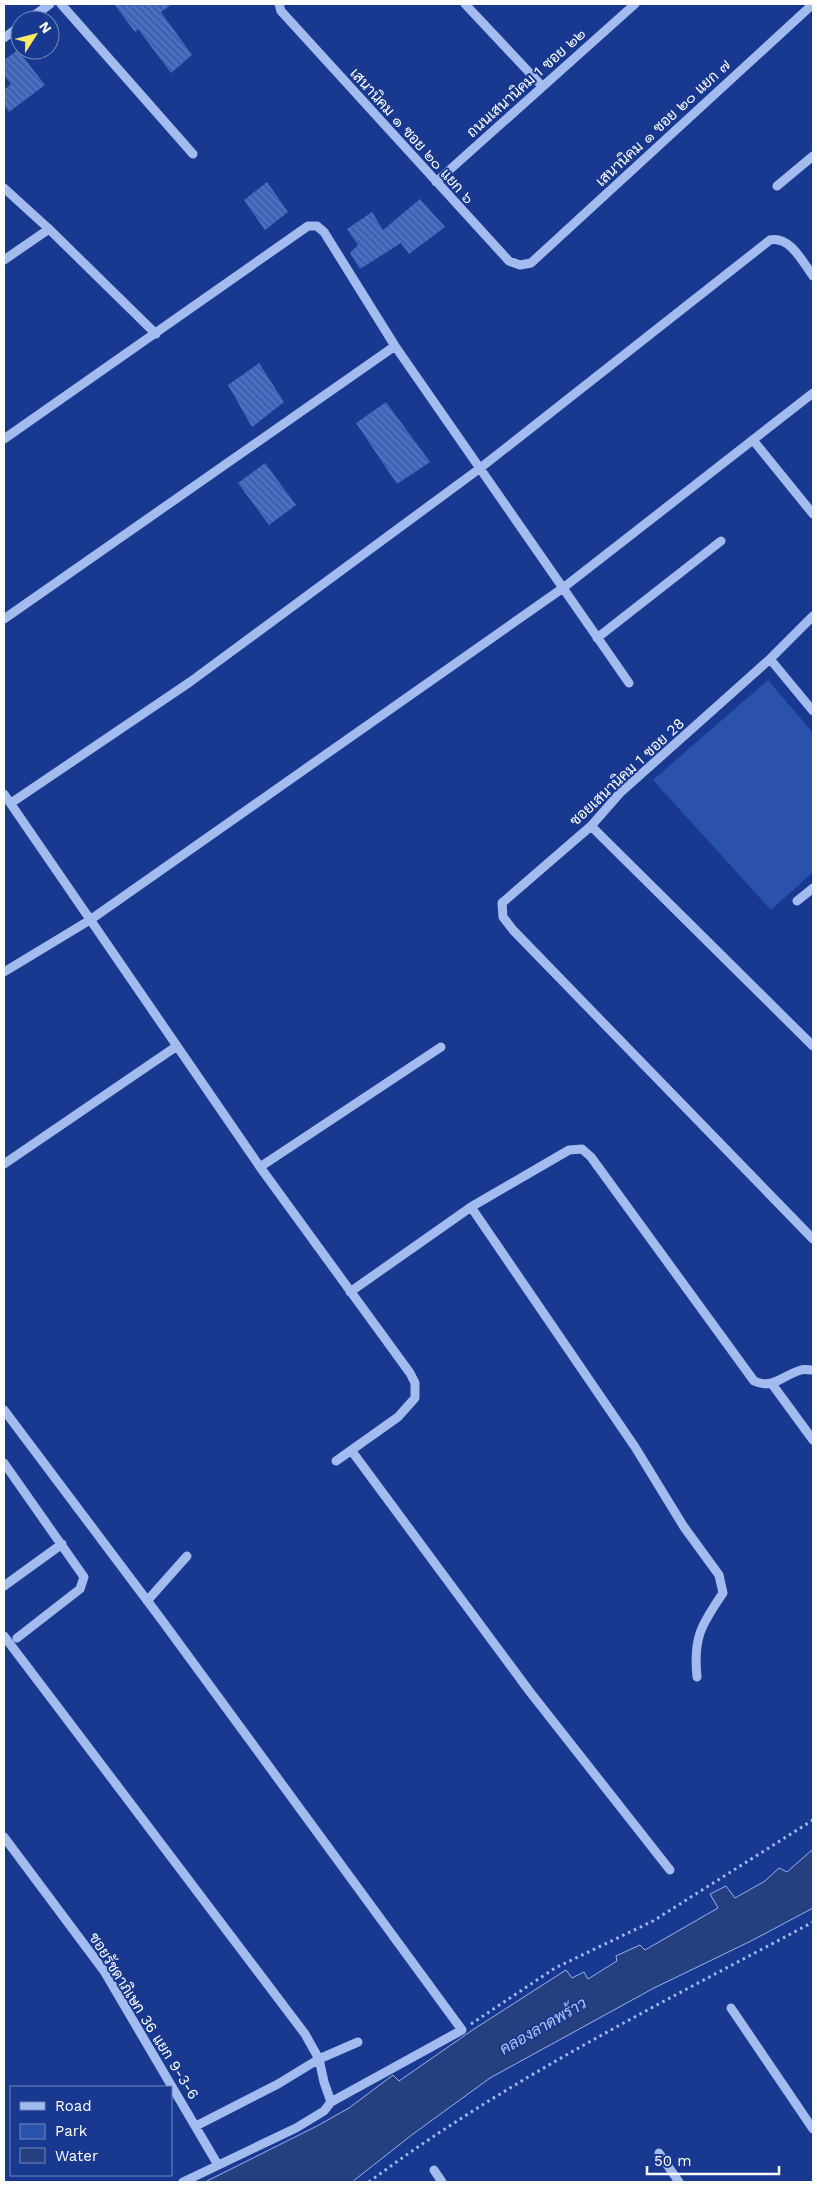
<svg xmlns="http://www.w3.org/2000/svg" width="817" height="2186" viewBox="0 0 817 2186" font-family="'Work Sans',Sarabun,sans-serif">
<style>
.green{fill:#2a52ad}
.water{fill:#263f7f;stroke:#97b3f2}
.building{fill:url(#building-back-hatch)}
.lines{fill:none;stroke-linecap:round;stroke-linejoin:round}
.path{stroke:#a4bbef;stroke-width:3;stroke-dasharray:2.5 4;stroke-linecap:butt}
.minor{stroke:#a4bbef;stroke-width:9}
.labels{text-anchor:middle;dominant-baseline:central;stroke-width:4;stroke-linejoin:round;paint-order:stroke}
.street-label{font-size:15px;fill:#fff;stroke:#18398f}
.water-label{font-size:16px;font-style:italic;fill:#b0c6f6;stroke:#18398f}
</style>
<defs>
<pattern id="building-back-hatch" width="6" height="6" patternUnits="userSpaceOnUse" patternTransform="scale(1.25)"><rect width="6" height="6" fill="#4063b8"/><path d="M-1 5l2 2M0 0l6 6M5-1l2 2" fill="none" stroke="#5d7ac3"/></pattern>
</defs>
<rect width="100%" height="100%" fill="#18398f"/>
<path class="green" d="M768 680 813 733V872L771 910 653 780Z"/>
<path class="water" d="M813 1849V1908L751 1941 654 1988 490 2078 413 2134 352 2182H205L317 2126 349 2108 393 2075 399 2081 474 2029 566 1970 572 1978 584 1972 588 1979 617 1961 616 1956 640 1945 645 1950 718 1908 710 1894 726 1886 735 1898 765 1881 779 1868 787 1872Z"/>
<path class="building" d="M114 4H172L161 12 192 55 171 73 138 29 135 32Z
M18 50 45 85 9 112 4 105V90L11 84 4 75V60Z
M267 182 288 212 265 230 244 200Z
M420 199 445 227 409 254 401 243 360 269 350 253 358 245 347 229 372 212 383 230Z
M259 363 284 402 252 427 228 385Z
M386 402 430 462 397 484 356 423Z
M265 463 296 505 269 525 238 483Z"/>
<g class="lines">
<path class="path" d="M471 2024 555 1968 653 1921 813 1820
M369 2182C507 2079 662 2003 813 1922"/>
<path class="minor" d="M61 4 193 154
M279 4 281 11 509 261 520 265 531 263 813 4
M465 4 542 86
M28 20 50 4
M4 38 20 26
M436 182 635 4
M777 186 813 156
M4 188 49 229 156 334
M4 260 49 229
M4 439 308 226H317L324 232 395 346 629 683
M753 440 813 514
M813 616 770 659 620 793 591 826 502 903 503 917 513 930 813 1239
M4 619 395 346
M597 638 721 541
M770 659 813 711
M4 794 260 1167 410 1373 415 1383V1398L398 1417 336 1461
M11 803 190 682 479 469 770 240C790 236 802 261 813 276
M591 826 813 1046
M797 901 813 888
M4 972 90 920 563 588 813 393
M4 1164 177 1046
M260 1167 441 1047
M471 1207 635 1447 684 1527 719 1575 723 1593C701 1625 693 1638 697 1677
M350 1292 471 1207 569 1150 582 1149 591 1157 754 1381C773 1390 783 1375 801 1370 804 1369 809 1370 813 1370
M772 1384 813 1440
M4 1410 161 1619 462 2030 331 2102 324 2111 296 2128 183 2182
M351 1450 530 1692 670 1870
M4 1463 84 1577 80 1589 17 1638
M4 1586 62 1544
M147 1601 187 1556
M4 1636 305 2034 319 2059 324 2082 331 2102
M4 1837 104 1971 218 2165
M731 2008 813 2129
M196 2126 278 2084 319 2059 358 2042
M659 2153 679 2182
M434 2170 442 2182"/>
</g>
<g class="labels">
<g class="street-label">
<text transform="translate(526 83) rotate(-42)">ถนนเสนานิคม 1 ซอย ๒๒</text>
<text transform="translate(663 123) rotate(-43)">เสนานิคม ๑ ซอย ๒๐ แยก ๗</text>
<text transform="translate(412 136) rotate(48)">เสนานิคม ๑ ซอย ๒๐ แยก ๖</text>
<text transform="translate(627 772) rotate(-43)">ซอยเสนานิคม 1 ซอย 28</text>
<text transform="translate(144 2016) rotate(58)">ซอยรัชดาภิเษก 36 แยก 9-3-6</text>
</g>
<g class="water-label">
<text transform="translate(543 2026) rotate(-30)">คลองลาดพร้าว</text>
</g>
</g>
<rect width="817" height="2186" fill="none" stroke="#ffffff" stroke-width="10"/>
<rect x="10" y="2086" width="162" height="90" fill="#18398f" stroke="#7488bc"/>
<rect x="20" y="2102" width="25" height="8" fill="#a4bbef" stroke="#7488bc"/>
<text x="55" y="2111" font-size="15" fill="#ffffff">Road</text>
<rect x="20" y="2124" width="25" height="15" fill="#2a52ad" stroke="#7488bc"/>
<text x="55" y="2136" font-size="15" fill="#ffffff">Park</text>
<rect x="20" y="2148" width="25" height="15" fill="#263f7f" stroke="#7488bc"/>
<text x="55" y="2161" font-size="15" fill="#ffffff">Water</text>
<g transform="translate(35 35) rotate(54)"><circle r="24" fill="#18398f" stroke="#7488bc"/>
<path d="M0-4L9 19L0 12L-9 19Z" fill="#ffea63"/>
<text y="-8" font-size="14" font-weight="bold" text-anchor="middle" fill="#ffffff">N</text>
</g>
<path d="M647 2166v8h132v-8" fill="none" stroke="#ffffff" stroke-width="2.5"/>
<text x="654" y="2166" font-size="15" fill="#ffffff" stroke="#18398f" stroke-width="4" paint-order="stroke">50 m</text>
</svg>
